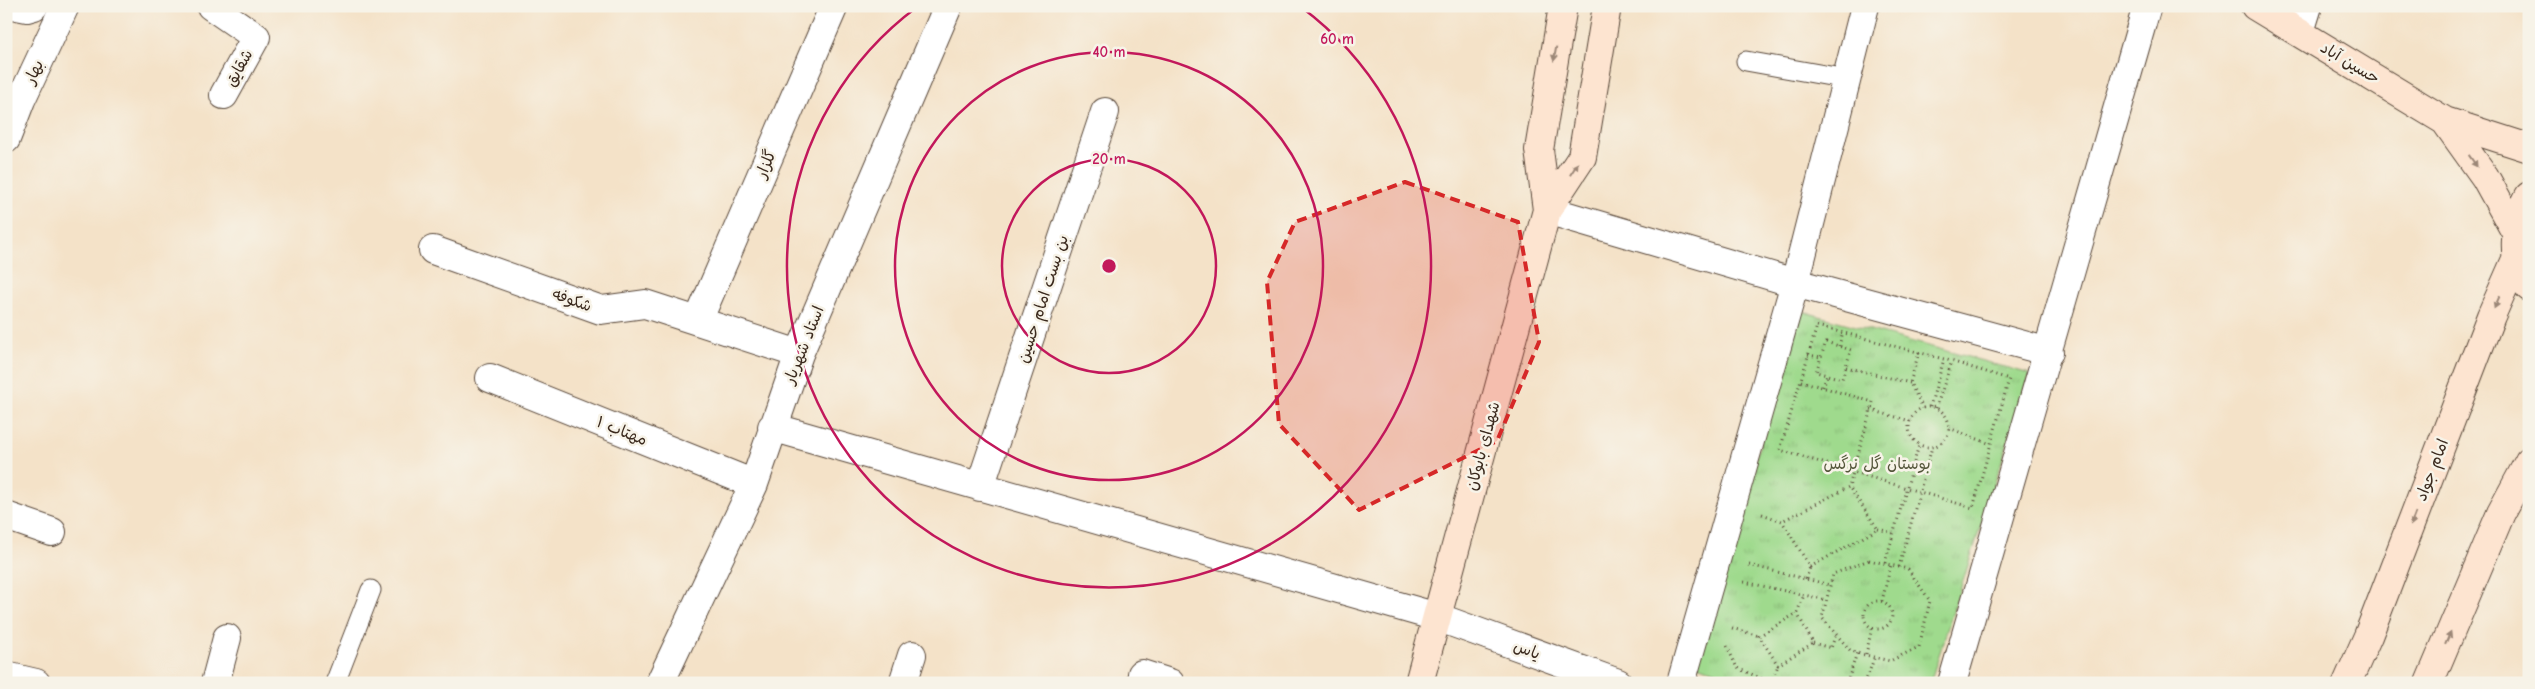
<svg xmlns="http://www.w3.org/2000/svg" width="2535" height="689" viewBox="0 0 2535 689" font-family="'Comic Neue','Playpen Sans Arabic',sans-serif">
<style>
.park{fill:url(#park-tufts);stroke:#6d8256}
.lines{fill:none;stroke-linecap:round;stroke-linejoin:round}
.lane-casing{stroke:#574638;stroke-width:21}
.street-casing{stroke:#574638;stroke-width:30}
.secondary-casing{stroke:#574638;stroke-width:30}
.path{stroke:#574638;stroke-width:3;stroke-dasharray:1 4;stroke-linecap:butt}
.lane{stroke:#fff;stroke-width:19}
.street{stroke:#fff;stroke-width:28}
.secondary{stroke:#fde4d0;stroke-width:28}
.oneway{fill:#9c8777}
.marked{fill:#d62828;fill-opacity:0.2;stroke:#d62828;stroke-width:4;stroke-dasharray:10 6;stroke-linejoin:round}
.ring{fill:none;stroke:#c2185b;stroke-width:2.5}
.labels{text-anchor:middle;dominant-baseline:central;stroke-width:5;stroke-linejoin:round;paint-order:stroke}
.street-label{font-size:16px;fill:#3b2a1e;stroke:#f7f3e8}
.park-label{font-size:16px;fill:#54563a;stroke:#f7f3e8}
.centre{fill:#c2185b;stroke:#f7f3e8;stroke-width:2.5}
.ring-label{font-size:15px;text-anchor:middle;font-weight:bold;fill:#c2185b;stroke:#f7f3e8;stroke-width:5;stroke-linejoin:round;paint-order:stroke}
</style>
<defs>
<pattern id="park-tufts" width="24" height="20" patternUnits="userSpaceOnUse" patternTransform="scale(1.25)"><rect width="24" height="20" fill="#9fda8d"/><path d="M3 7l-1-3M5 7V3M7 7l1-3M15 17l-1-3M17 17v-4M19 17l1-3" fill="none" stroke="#8abb79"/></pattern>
</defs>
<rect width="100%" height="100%" fill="#f7f3e8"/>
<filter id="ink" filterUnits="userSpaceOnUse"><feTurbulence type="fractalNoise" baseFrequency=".02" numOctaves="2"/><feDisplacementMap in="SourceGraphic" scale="10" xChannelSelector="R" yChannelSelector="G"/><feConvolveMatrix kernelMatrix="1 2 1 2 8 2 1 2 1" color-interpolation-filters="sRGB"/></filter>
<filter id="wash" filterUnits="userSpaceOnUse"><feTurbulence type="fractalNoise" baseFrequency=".0096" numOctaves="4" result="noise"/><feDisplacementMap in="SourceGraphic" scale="20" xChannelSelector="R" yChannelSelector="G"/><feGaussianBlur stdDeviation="1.12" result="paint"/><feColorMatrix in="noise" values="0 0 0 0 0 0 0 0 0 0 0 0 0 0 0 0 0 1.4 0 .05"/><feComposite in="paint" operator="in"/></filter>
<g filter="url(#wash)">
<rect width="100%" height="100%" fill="#f4e2c8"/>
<path class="park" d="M1801 311 2030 374 1930 683H1746L1693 663Z"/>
</g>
<g filter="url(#ink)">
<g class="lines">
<defs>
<path id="lane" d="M1746 61 1847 79
M335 683 371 590"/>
<path id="street" d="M17 6 27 8 34 6
M211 6 256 37 224 95
M2300 32 2308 6
M6 139 21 100 65 6
M1547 210 1795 283 2049 352
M433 250 601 310 645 304 799 354
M698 321 834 6
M490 378 754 484
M772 427 1437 617 1618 683
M980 487 1105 112
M6 516 52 532
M6 676 36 683
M215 683 227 638
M660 683 754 484 799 354 948 6
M903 683 912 655
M1141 683 1142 674 1170 683
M1681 683 1795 283 1865 6
M1952 683 2147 6"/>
<path id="secondary" d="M2255 6 2445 121 2529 148
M2445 121 2485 177 2516 233
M2529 196C2514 222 2509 261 2529 287
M1547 210 1539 150 1563 6
M1419 683 1547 210 1582 157 1607 6
M2347 683 2368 636 2491 316 2517 257
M2429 683 2501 513 2529 461"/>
</defs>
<use href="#lane" class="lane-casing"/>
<use href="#street" class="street-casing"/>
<use href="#secondary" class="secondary-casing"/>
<path class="path" d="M1817 326 1944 359 2009 379 1973 508 1780 450Z
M1826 342 1851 350 1842 379 1816 372Z
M1839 346 1843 332
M1919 352 1910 383 1923 408
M1808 355 1821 357
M1846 367 1910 383
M1801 381 1873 402 1849 487
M1823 387 1827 375
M1930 407 1944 359
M1909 427a20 20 0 1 1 40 0a20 20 0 1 1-40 0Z
M1936 408 1952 361
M1871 410 1910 421
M1949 428 1988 443
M1762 514 1782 521 1810 567 1878 529 1849 487 1782 521
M1878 529 1893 533
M1869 560 1908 569 1930 601 1919 647 1890 661 1857 653 1850 650 1822 618 1833 574Z
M1885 563 1919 445
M1749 565 1830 585
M1899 567 1932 447
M1806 579 1810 567
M1744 582 1827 600
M1864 615a14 14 0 1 1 28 0a14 14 0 1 1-28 0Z
M1882 601 1891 565
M1797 613 1813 643 1778 665 1759 636 1797 613 1804 595
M1732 628 1759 636
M1813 643 1831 648 1836 634
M1727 646 1737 668 1772 683
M1866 654 1872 628
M1772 683 1778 665
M1847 683 1857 653
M1865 683 1875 656"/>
<use href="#lane" class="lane"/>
<use href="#street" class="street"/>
<use href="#secondary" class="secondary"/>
</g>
<defs><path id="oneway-solid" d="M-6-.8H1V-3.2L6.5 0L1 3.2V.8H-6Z" transform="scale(1.25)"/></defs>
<g class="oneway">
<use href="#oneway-solid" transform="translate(1555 54) rotate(100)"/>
<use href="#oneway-solid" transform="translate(2473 161) rotate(55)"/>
<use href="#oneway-solid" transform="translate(1574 169) rotate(-57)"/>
<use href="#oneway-solid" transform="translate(2497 302) rotate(114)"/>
<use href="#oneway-solid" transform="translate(2413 519) rotate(111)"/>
<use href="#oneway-solid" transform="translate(2448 638) rotate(-67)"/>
</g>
</g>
<path class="marked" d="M1405 182 1518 222 1539 342 1497 441 1359 510 1279 424 1267 282 1295 222Z"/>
<g class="ring">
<circle cx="1109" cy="266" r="107"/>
<circle cx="1109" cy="266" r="214"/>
<path d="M1301 7A322 322 0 1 1 917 7"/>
</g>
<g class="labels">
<g class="street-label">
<text transform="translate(2350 63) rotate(31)">حسین آباد</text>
<text transform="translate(239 68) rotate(-61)">شقایق</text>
<text transform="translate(34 72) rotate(-65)">بهار</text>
<text transform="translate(766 164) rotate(-67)">گلزار</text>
<text transform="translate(1043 299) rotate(-72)">بن بست امام حسین</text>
<text transform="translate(572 300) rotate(20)">شکوفه</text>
<text transform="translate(804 345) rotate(-68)">استاد شهریار</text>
<text transform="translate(622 431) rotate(22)">مهتاب ۱</text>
<text transform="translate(1483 446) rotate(-75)">شهدای بابوکان</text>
<text transform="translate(2432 470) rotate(-69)">امام جواد</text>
<text transform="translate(1527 650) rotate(20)">یاس</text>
</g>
<g class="park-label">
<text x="1877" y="464">بوستان گل نرگس</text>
</g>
</g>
<circle cx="1109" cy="266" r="8" class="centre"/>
<g class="ring-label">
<text x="1337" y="44">60 m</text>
<text x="1109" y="57">40 m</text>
<text x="1109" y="164">20 m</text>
</g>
<rect width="2535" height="689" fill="none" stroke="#f7f3e8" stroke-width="25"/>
</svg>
